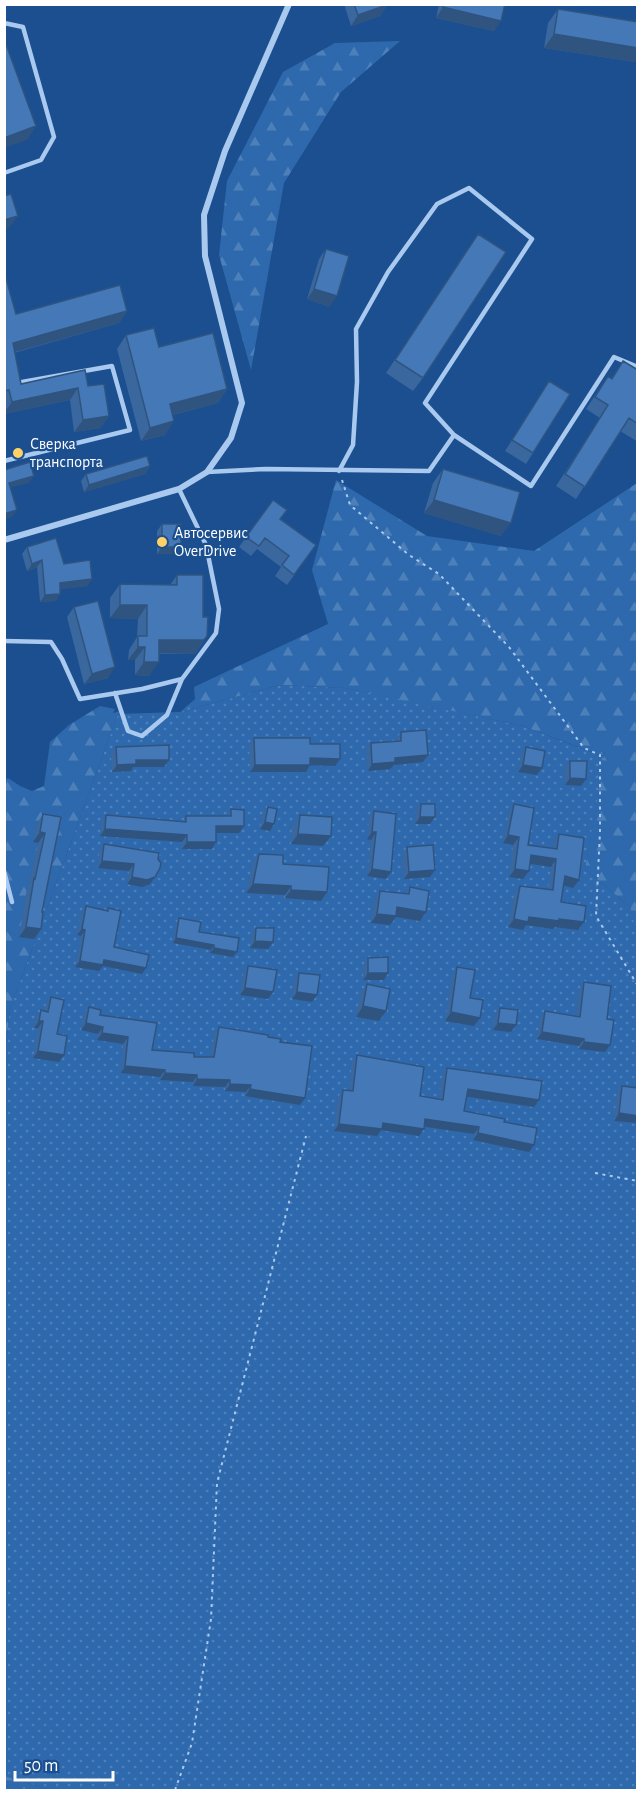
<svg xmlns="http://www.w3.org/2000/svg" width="642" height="1795" viewBox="0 0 642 1795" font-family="'Alegreya Sans',sans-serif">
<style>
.green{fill:url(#green-dots)}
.forest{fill:url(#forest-firs)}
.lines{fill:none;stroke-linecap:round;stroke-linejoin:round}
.path{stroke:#a9c9ee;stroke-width:2;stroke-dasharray:3 4.5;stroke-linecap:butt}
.lane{stroke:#a9c9ee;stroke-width:4.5}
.street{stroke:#a9c9ee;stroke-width:6}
.wall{fill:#3a679d}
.shaded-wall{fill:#305480}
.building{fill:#4478b7;stroke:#305480;stroke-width:1.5}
.poi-dot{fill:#ffd166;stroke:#1b4f8f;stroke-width:2}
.labels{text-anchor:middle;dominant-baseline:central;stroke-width:4.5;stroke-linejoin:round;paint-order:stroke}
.poi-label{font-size:16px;fill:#fff;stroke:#1b4f8f;text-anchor:start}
</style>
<defs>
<pattern id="green-dots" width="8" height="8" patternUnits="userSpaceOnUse" patternTransform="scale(1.5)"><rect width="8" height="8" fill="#2e69ad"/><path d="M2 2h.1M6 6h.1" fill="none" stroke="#4d80b9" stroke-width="1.8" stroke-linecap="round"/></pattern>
<pattern id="forest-firs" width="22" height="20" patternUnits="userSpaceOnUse" patternTransform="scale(1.5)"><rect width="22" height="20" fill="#2e69ad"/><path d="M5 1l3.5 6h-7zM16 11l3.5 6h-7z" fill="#4d80b9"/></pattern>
</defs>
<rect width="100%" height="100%" fill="#1b4f8f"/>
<path class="green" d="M280 685 345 688 404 700 523 726 599 755 606 753 585 869 630 907 638 935 637 1790H50L5 1776V1053L10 1009 118 714 180 712Z"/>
<path class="forest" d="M400 41 341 92 284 183 251 370 219 255 227 181 283 72 335 43Z
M336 480 427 536 534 551 637 483V935L630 907 585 869 605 753 600 755 523 726 345 688 280 685 180 712 195 699 194 687 328 624 312 570Z
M100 706 115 709 113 713 124 710 118 714 10 1009 5 1053V780L8 778 20 786 32 791 44 786 50 742 69 725Z
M5 1776 50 1790H5Z"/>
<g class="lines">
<path class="path" d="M342 480 350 505 409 555 439 574 509 647 584 748 600 755V831L596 916 638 986
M595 1173 638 1181
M175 1790 192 1743 211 1619 217 1483 306 1136"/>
<path class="lane" d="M4 23 23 27 54 137 41 160 4 173
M4 461 130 430 112 366 22 382
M339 471 353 445 357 382 356 329 388 272 437 204 469 188 532 239 425 403 454 435
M207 472 266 469 429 471 454 435 531 486 614 357 638 367
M4 641 51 642 62 659 80 699 142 689 182 679 216 633 219 609 206 545 179 489
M115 693 128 731 142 736 167 715 182 679
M4 871 12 902"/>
<path class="street" d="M4 540 179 489 207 472 231 438 242 403 205 256 204 215 225 151 289 4"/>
</g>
<path class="wall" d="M344 4H387V5L380 16 351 26Z
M439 4H505L494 31 436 18Z
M558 9 635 62 544 48 548 23Z
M469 247 423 378 413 391 386 373Z
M326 249 329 307 307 299 319 259Z
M4 271 16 314 127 311 119 323 14 353 21 384 88 386 109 416 100 428 74 432 70 400 4 414Z
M126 335 159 347 227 389 218 403 173 415 165 435 141 441 117 349Z
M623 361 638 370V442L620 431 576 499 556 486 600 418 586 409 608 376 611 379Z
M549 381 533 453 526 464 505 451Z
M150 466 145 474 84 492 81 481 86 474Z
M443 469 501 536 424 513 433 483Z
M273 500 281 519 316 545 287 585 275 576 281 567 257 549 251 556 239 547Z
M162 524 176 554H157V531Z
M27 547 64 564 92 579 87 586 60 589 56 601 40 602 37 567 27 571 22 554Z
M177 575 203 617 207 636 195 654H159L149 676 135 675V660H128L129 650 137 637 138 619 110 618V598L120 584 170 585Z
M74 607 108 678 84 684 67 617Z
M401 732 428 755 423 762 394 765 390 769 368 771 366 750 371 743 396 741V739Z
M254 738 310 744 335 766 310 765 306 772H250L249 745Z
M116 747 164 767H133L131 771 112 772 111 754Z
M526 747 537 775 518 772 521 754Z
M570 761 581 786 565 785V768Z
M421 804 435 817 430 824H415L416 811Z
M514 804 528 845 552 848 553 843 559 834 573 888 564 885 561 902 578 930 555 927 553 929 526 925 523 930 508 927 514 894 520 886 548 890 551 867 530 864 523 879 509 877 513 845 503 843 509 812Z
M268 807 274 824 270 831 260 829 263 814Z
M231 809 244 826 239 833H216V842L212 849H182V842L100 836 101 822 106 815 183 821 186 816H226Z
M374 811 391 872 386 879 367 876 371 840 367 839 369 818Z
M43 814 61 817 42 912 41 929 34 939 19 937 27 888 29 885 38 843 33 842 37 824Z
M300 815 331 836 323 846 291 844 292 826Z
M104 844 159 853 150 884 142 887 127 884 129 871 98 868 99 851Z
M407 847 430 877 404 879 402 854Z
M259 854 283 864 327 892 321 901 285 898V895L246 893 253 862Z
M410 887 420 921 396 917 390 925 371 923 374 900 380 891 405 894Z
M86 906 107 910 108 908 114 947 142 974 103 966 99 971 75 967 81 936 77 935 82 912Z
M179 918 199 932 237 952 233 957 210 953 211 950 173 943 176 923Z
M256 928 273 942 268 949 250 948 251 935Z
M368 958 388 973 384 980H363V965Z
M248 966 273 992 268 999 240 995 243 973Z
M457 967 470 998 474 1026 445 1021 452 976Z
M299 973 317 995 312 1002 292 999 294 980Z
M584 982 607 1019 610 1045 605 1052 579 1049V1046L537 1039 540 1019 545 1011 576 1016 579 989Z
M367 984 379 1021 356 1017 360 995Z
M51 997 57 1034 64 1055 59 1062 33 1058 38 1028H34L36 1017 41 1010 44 1011 46 1004Z
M89 1007 152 1050 194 1057H210L214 1034 219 1027 268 1037 280 1042 305 1098 300 1105 245 1096 246 1092 225 1091V1087L193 1086V1082L160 1080V1077L121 1073 123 1044 97 1040 98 1034 81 1030 84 1014Z
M500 1008 516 1025 511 1032 493 1030 495 1015Z
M357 1055 420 1096 439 1099 442 1075 447 1068 539 1100 534 1107 467 1097 464 1111 504 1122 534 1145 529 1152 473 1140 474 1134 424 1127 419 1136 381 1130 377 1136 334 1131 338 1097 343 1090H349L352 1062Z
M622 1086 638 1088 614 1121 617 1093Z"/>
<path class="shaded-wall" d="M387 5 380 16 351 26 358 15Z
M443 7 501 21 494 31 436 18Z
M554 34 638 48V58L635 62 544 48Z
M36 126 27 140 4 148V138Z
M18 216 9 228 4 230V220Z
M314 289 337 296 329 307 307 299Z
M127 311 119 323 4 355 13 343Z
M78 388 70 400 4 414V413L12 402Z
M227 389 218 403 161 418 170 404Z
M109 416 100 428 74 432 83 420Z
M174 421 165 435 141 441 150 428Z
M150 466 145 474 84 492 89 485Z
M34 476 29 483 4 489 9 483Z
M434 500 511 523 501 536 424 513Z
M17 510 12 517 4 519V514Z
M162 547H181L176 554H157Z
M42 560 37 567 27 571 32 564Z
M92 579 87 586 55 590 60 583Z
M60 594 56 601 40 602 45 595Z
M120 605H147L138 619 110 618Z
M159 640H204L195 654 150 653Z
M138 647H145L135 660H128Z
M144 662H159L149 676 135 675Z
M115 667 108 678 84 684 92 674Z
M428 755 423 762 394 765 390 769 368 771 372 764 395 758Z
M310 758 340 759 335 766 305 765Z
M136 760H169L164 767H133L131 771 112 772 117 765Z
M255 765H310L306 772H250Z
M523 765 542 768 537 775 518 772Z
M570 778 586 779 581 786 565 785Z
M420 817H435L430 824H415Z
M265 822 274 824 270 831 260 829Z
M216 826H244L239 833H211Z
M105 829 187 835 182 842 100 836Z
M40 832 45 833 38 843 33 842Z
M372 832H376L371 840 367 839Z
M298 834 331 836 323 846 291 844Z
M508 835 519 837 513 845 503 843Z
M187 842H216L212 849H182Z
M531 855 556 859 551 867 525 863Z
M102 861 134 864 129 871 98 868Z
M372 869 391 872 386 879 367 876Z
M515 869 529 871 523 879 509 877Z
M435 870 430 877 404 879 409 872Z
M565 876 579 880 573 888 559 884Z
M132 877H155L150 884 142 887 127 884Z
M253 884 291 886 285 895 246 893Z
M291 890 327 892 321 901 285 898Z
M397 907 426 912 420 921 396 917 390 925 371 923 377 914Z
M529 917 559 919 584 922 578 930 555 927 553 929 526 925 523 930 508 927 514 919Z
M26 927 41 929 34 939 19 937Z
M82 929 85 930 81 936 77 935Z
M176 938 214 945 211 950 173 943Z
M255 941 273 942 268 949 250 948Z
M214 948 237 952 233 957 210 953Z
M104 960 146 968 142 974 103 966 99 971 75 967 80 961Z
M368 973H388L384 980H363Z
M245 988 273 992 268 999 240 995Z
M297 992 317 995 312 1002 292 999Z
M363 1006 386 1011 379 1021 356 1017Z
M451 1012 480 1018 474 1026 445 1021Z
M39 1021H43L38 1028H34Z
M86 1023 103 1027 98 1034 81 1030Z
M498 1023 516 1025 511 1032 493 1030Z
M542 1032 584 1039 579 1046 537 1039Z
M102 1033 128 1037 123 1044 97 1040Z
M584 1042 610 1045 605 1052 579 1049Z
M38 1051 64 1055 59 1062 33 1058Z
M125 1066 165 1070 160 1077 121 1073Z
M165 1073 197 1075 193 1082 160 1080Z
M197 1079 230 1080 225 1087 193 1086Z
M230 1084 251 1085 246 1092 225 1091Z
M250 1089 305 1098 300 1105 245 1096Z
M468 1089 539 1100 534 1107 463 1096Z
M619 1113 638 1116V1123L614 1121Z
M425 1119 479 1127 474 1134 420 1126Z
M383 1123 424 1129 419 1136 381 1130 377 1136 334 1131 339 1124Z
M478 1133 534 1145 529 1152 473 1140Z"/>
<path class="building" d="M354 4H387V5L358 15Z
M444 4H505L501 21 443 7Z
M558 9 638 22V48L554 34Z
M4 39 36 126 4 138Z
M11 194 18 216 4 220V196Z
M478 234 506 252 423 378 395 360Z
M326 249 349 256 337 296 314 289Z
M4 271 16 314 120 285 127 311 13 343 21 384 85 370 88 386 104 384 109 416 83 420 78 388 12 402 9 390 4 391Z
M154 328 159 347 213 333 227 389 170 404 174 421 150 428 126 335Z
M623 361 638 370V424L629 418 585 487 565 474 608 405 595 397 608 376 612 379Z
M549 381 570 394 533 453 512 440Z
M147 456 150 466 89 485 86 474Z
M30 462 34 476 9 483 17 510 4 514V470Z
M443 469 520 492 511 523 434 500Z
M273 500 287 510 280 519 316 545 294 575 282 565 289 556 265 538 259 546 246 537Z
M162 524H181V547H162Z
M56 538 64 564 90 560 92 579 60 583V594L45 595 42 560 32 564 27 547Z
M177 575H203V617H208L207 636 204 640H159V662H144L145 647H138V636H147V605H120V584L177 585Z
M98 601 115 667 92 674 74 607Z
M426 730 428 755 395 758V762L372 764 371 743 401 741V732Z
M254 738H310V744H340V759L310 758V765H255Z
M169 745V760H136V764L117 765 116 747Z
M526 747 545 751 542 768 523 765Z
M570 761H587L586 779 570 778Z
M421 804H435V817H420Z
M514 804 534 808 528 845 557 849 559 834 584 838 579 880 565 876 561 902 586 906 584 922 559 919V921L529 917 528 922 514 919 520 886 553 890 556 859 531 855 529 871 515 869 519 837 508 835Z
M268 807 277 809 274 824 265 822Z
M231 809 244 810V826H216V842H187V835L105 829 106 815 186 822V816H231Z
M374 811 396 814 391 872 372 869 376 832H372Z
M43 814 61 817 42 912H43L41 929 26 927 34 878 35 879 45 833 40 832Z
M300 815 332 817 331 836 298 834Z
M104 844 159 853 158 859 161 863 160 868 155 877 147 880 132 877 134 864 102 861Z
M433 845 435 870 409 872 407 847Z
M259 854 283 855V864L329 867 327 892 291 890V886L253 884Z
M410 887 429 891 426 912 397 907 396 916 377 914 380 891 409 894Z
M86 906 108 911V908L121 911 114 947 149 955 146 968 104 960 103 965 80 961 85 930 82 929Z
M179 918 201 922 199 932 239 938 237 952 214 948V945L176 938Z
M256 928H274L273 942 255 941Z
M388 957V973H368V958Z
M248 966 277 970 273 992 245 988Z
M457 967 475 970 470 998 483 1000 480 1018 451 1012Z
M299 973 320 975 317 995 297 992Z
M584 982 611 986 607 1019 614 1020 610 1045 584 1042V1039L542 1032 545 1011 580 1017Z
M367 984 390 989 386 1011 363 1006Z
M51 997 64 1000 57 1034 67 1036 64 1055 38 1051 43 1021H39L41 1010 48 1012Z
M89 1007 101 1010 100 1015 157 1023 152 1050 194 1053V1057H214L219 1027 268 1035V1037L281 1039 280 1042 312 1046 305 1098 250 1089 251 1085 230 1084V1080L197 1079V1075L165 1073V1070L125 1066 128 1037 102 1033 103 1027 86 1023Z
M500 1008 518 1010 516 1025 498 1023Z
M357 1055 424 1067 420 1096 443 1100 447 1068 542 1081 539 1100 468 1089 464 1111 505 1119 504 1122 537 1128 534 1145 478 1133 479 1127 425 1119 424 1129 383 1123 382 1129 339 1124 343 1090 353 1091Z
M622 1086 638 1088V1116L619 1113Z"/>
<g class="poi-dot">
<circle cx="18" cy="453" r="6"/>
<circle cx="162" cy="542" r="6"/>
</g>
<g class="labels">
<g class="poi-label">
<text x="30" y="444">Сверка<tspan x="30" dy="18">транспорта</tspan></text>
<text x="174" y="533">Автосервис<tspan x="174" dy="18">OverDrive</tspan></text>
</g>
</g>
<rect width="642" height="1795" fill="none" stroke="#ffffff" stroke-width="12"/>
<path d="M15 1771v9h98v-9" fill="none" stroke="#ffffff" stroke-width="3"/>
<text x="24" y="1771" font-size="18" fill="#ffffff" stroke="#1b4f8f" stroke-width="4.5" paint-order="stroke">50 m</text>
</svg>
